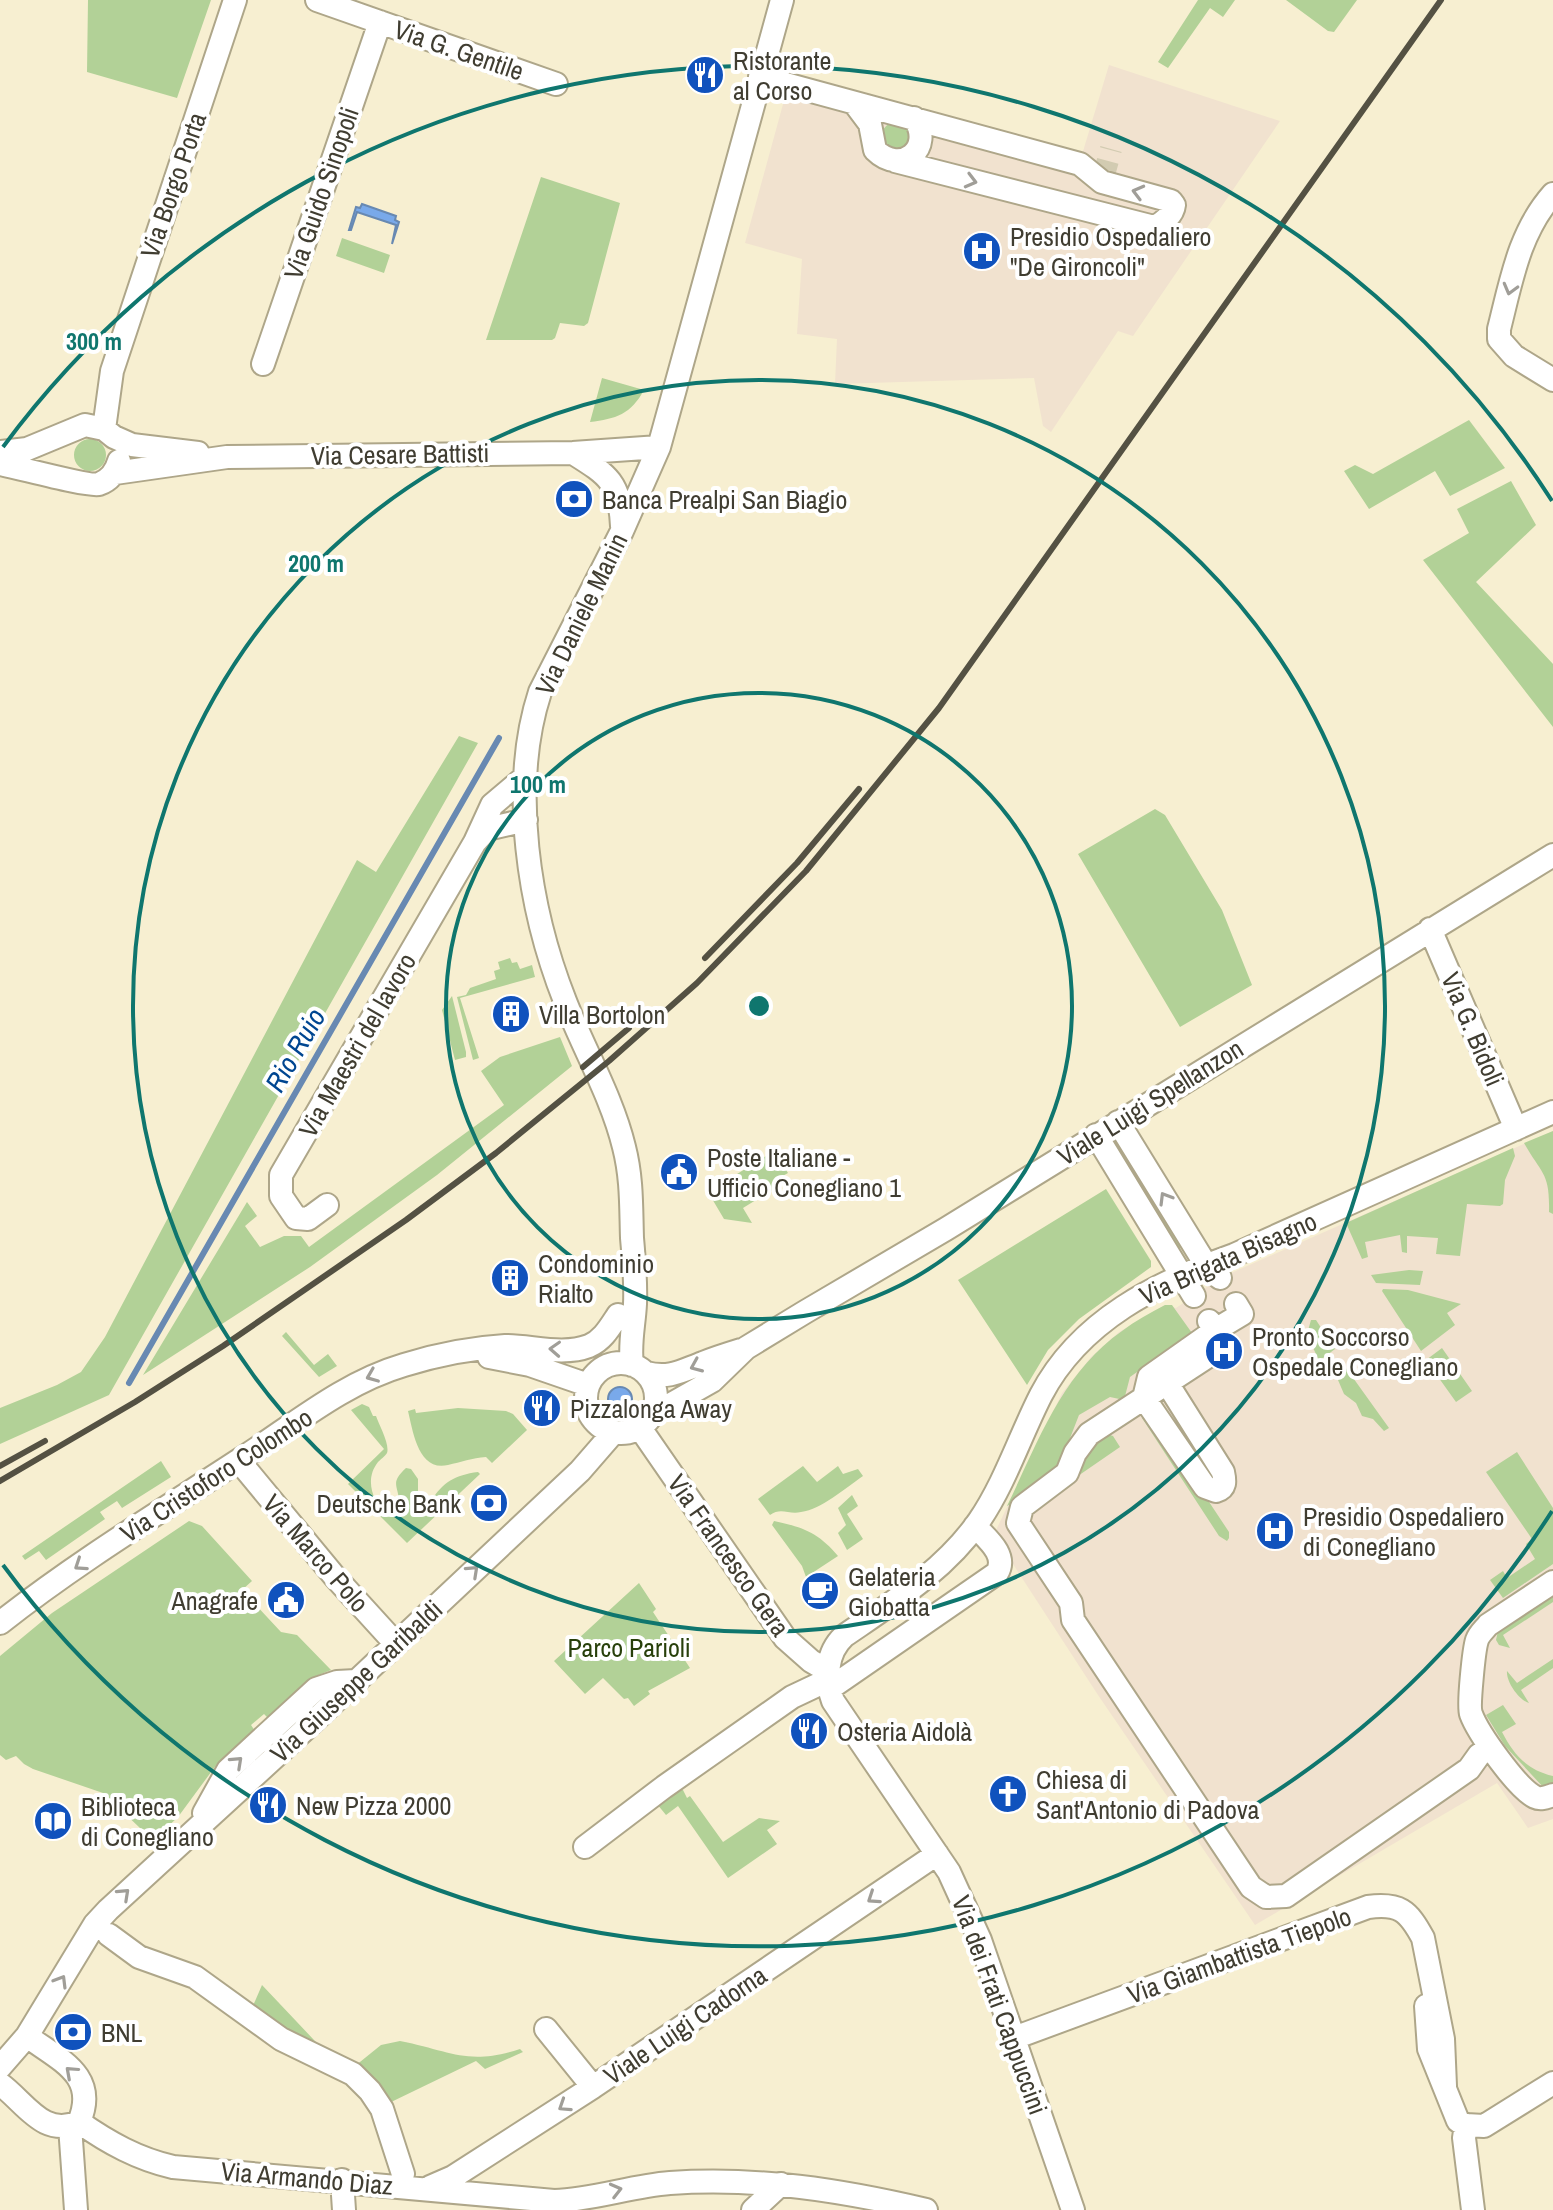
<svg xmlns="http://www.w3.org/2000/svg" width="1553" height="2210" viewBox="0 0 1553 2210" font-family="'Archivo Narrow',sans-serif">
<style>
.medical{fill:#f1e2cf}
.green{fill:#b2d197}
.water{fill:#79a9ea;stroke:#6889b2;stroke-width:2}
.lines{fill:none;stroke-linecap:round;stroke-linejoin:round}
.stream{stroke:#6889b2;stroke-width:6}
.minor-tunnel{stroke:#d2cbb1;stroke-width:22;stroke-dasharray:22 11;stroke-linecap:butt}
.minor-casing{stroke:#aea689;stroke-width:26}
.minor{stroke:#fff;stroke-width:22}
.rail{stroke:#545143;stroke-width:6}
.oneway{stroke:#a09e98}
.ring{fill:none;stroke:#0f766e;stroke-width:4}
.labels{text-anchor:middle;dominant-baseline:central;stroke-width:8;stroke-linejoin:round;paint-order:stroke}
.street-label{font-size:26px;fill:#403d31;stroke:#fff}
.poi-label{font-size:26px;fill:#403d31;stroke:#fff;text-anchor:start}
.park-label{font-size:26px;fill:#28400b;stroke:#fff}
.water-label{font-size:28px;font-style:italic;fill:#004691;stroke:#fff}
.centre{fill:#0f766e;stroke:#fff;stroke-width:4}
.ring-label{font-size:24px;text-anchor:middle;font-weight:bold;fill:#0f766e;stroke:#fff;stroke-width:8;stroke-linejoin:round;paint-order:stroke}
</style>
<rect width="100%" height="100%" fill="#f7efd1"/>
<path class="medical" d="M1109 65 1280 121 1133 336 1118 331 1051 432 1043 426 1034 378 835 384 837 339 797 334 802 259 745 243 791 75 1081 158Z
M1553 1131V1819L1528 1828 1497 1783 1255 1925 1098 1695 996 1538 997 1528 1062 1393 1091 1357 1119 1332 1165 1305 1176 1308 1220 1278Z"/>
<path class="green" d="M88 0H211L177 98 87 72Z
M1198 0H1235L1223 17 1210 8 1168 68 1158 62Z
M1286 0H1357L1334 32 1328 31Z
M882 136a14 14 0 1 1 28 0a14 14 0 1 1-28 0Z
M541 177 620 203 588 323 584 326 560 323 555 338 552 340H486Z
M342 238 390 255 384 273 336 256Z
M602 378 644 390C631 414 616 419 590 422Z
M1469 420 1505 468 1450 496 1435 471 1369 509 1344 471 1355 465 1373 474Z
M74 455a16 16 0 1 1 32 0a16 16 0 1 1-32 0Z
M1511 481 1536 525 1476 582 1553 664V727L1423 560 1469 533 1457 509Z
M459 736 478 743 109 1395 0 1444V1408L57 1385 81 1372 105 1337 357 860 376 872Z
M1155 809 1165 815 1222 910 1252 985 1180 1027 1078 854Z
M510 958 512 963 517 962 520 969 532 965 535 977 460 998 479 1058 473 1060 457 997 466 995 470 988 496 979 494 971 500 969 498 962Z
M452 996 466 1052V1057L455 1060 442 1010Z
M560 1037 572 1066 437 1175 310 1267 143 1375 247 1202 257 1216 245 1226 260 1247 284 1236H301L309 1247 504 1105 481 1071 500 1057Z
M1553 1131V1214L1549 1212C1550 1172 1542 1175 1524 1143Z
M1513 1148 1515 1156 1505 1180 1503 1204 1500 1206 1467 1204 1460 1256 1436 1254 1438 1238 1407 1236V1253L1402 1252 1400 1235 1365 1242 1368 1257 1362 1259 1346 1223Z
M774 1151 788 1173 779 1178 782 1184 743 1208 752 1223 724 1219 708 1192Z
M1129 1158 1182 1246 1180 1248H1176L1123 1162Z
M1106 1189 1151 1261V1267L1079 1319 1048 1350 1027 1385 958 1280Z
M1409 1270 1423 1271 1420 1285 1376 1283 1371 1275Z
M1383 1289 1408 1290 1461 1304 1447 1313 1455 1325 1421 1351 1382 1291Z
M1165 1305H1172L1192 1333 1130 1377 1124 1400 1110 1397 1079 1415 1053 1482 1007 1506C1038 1442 1062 1373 1122 1331 1135 1321 1150 1313 1165 1305Z
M1311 1320H1316L1335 1349 1319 1361 1307 1334Z
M286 1332 314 1365 328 1354 337 1366 319 1377 282 1336Z
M1442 1348 1472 1391 1456 1402 1426 1360Z
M1341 1361 1389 1428 1384 1431 1373 1419 1362 1416 1356 1403 1344 1394 1338 1380 1324 1373Z
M362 1404 369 1407 373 1416H376C379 1425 390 1444 387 1453 385 1456 380 1460 378 1462 364 1480 373 1501 386 1515L399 1503C399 1485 389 1484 406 1468L411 1469 418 1479V1495L431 1501C443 1482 455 1475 478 1472L480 1474 407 1543 348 1484 384 1449 351 1410Z
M458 1408 506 1411 513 1414 527 1430 492 1463 486 1457C472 1458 461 1462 448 1465 418 1472 413 1431 408 1411L415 1409 416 1413Z
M1142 1413H1150L1229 1532V1538L1227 1541 1219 1536 1142 1418Z
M1110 1435 1113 1436 1120 1447 1075 1478 1084 1452Z
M1517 1452 1553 1508V1564L1503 1598 1490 1580 1503 1571 1507 1578 1535 1559 1526 1544 1532 1539 1486 1472Z
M161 1461 171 1477 122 1508 117 1501 100 1512 105 1519 46 1560 39 1551 25 1560 22 1556Z
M803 1466 817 1482 838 1466 843 1474 858 1469 863 1476C844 1489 822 1509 801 1512 789 1515 781 1507 770 1515L758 1499Z
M852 1495 858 1506 847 1514 863 1539 847 1550 838 1533 846 1525 838 1508Z
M189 1521 202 1526 252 1581 242 1590 281 1632 297 1635 331 1670 316 1676 269 1719 264 1714 251 1725 255 1731 217 1764 178 1817 162 1832 154 1834 140 1828 103 1793 33 1769 24 1764 16 1756 6 1760 0 1755V1656L52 1613Z
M774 1521C803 1527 819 1533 838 1556L806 1577 802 1566 772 1525Z
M639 1583 656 1609 653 1612 690 1668 648 1691 650 1694 634 1706 628 1698 624 1699 603 1678 585 1694 554 1661Z
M1553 1592V1602L1503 1635 1510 1648 1499 1645 1496 1640 1498 1631Z
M1553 1659V1668L1521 1690 1529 1703C1519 1700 1506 1682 1507 1671L1517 1683Z
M1503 1705 1516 1724 1502 1732C1514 1755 1527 1770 1553 1776V1785L1544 1788 1505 1746 1486 1715Z
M677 1789 683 1790 687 1798 690 1796 723 1842 759 1818 780 1821 767 1830 777 1844 728 1878 678 1806 666 1815 657 1804Z
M262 1985 331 2058 252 2008Z
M400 2041C451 2051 467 2066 520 2049L523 2052 485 2069 476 2061 387 2104 355 2066 381 2045Z"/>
<path class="water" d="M362 204 396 216 395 220 399 222 392 244 396 225 357 212 351 230H349L356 207 360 208Z
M608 1399a12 12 0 1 1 24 0a12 12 0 1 1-24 0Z"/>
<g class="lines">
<path class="stream" d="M129 1383 499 738"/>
<path class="minor-tunnel" d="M1102 182 1111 149"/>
<defs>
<path id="minor" d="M317 0 556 84
M760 77 1080 164 1102 182 1171 201 1174 205C1173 215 1162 224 1154 227L895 161
M855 104 870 124 875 150C901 176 935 148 914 118
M1553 194C1519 232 1511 282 1499 329V339L1514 356 1553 380
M263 364 380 22
M104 429 112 371 235 0
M0 452 27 449 85 425 104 429 114 437 132 445 198 453
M573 453C608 475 620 482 622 526
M0 464C17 467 89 487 99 484 110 480 116 472 119 461
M115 473 227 457 573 453 659 447
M476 841 487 829 526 820
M1430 929 1516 1129
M1118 1122 1206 1265 1220 1278
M1096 1135 1194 1296
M327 1205 308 1219 296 1218 281 1196V1175L475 842 492 805 525 777
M1209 1321 1217 1329 1242 1314 1236 1304
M489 1357 530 1365 588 1385
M586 1398a35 35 0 1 1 70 0a35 35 0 1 1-70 0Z
M632 1365C629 1344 634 1325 635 1304 636 1282 634 1260 632 1238 631 1207 632 1178 624 1147 612 1097 584 1050 565 1001 529 910 509 787 540 692L622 531 659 447 782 0
M646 1373C670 1379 681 1371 703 1363 715 1358 728 1354 741 1350
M1167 1383 1223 1472C1225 1481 1226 1488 1216 1491L1205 1487 1144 1398 1149 1377 1217 1329 1221 1344 1219 1349 1089 1434 1075 1453 1067 1473 1022 1507 1018 1523 1071 1603 1073 1620 1251 1887 1266 1897 1286 1896 1469 1769 1479 1755 1490 1748
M652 1415 712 1381 746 1348 805 1312 946 1229 1553 855
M640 1428 785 1638 811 1661 828 1671
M239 1461 335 1577 396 1644
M1553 1582 1488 1625C1484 1630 1479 1634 1477 1640 1474 1649 1468 1706 1471 1714 1478 1733 1517 1788 1535 1797 1541 1800 1547 1797 1553 1795
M0 1623C76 1563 160 1512 241 1459 294 1425 343 1383 404 1365 436 1355 471 1348 505 1346 532 1346 563 1356 589 1346 603 1340 610 1327 618 1315
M829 1689 997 1573C1008 1555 987 1539 975 1526
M204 1813 228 1770 316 1689 337 1682 356 1681
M585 1847 664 1787 792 1697 828 1680
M109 1935 139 1957 195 1977 281 2039 353 2074 370 2091 382 2109 403 2174
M1426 2006 1429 2049 1458 2121 1466 2125 1484 2126 1553 2083
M546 2029 593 2087
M27 2036C59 2060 99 2075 79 2122
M1014 2038 1368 1907C1399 1903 1408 1910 1423 1938L1443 2039 1445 2086
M0 2067 27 2036 95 1924 108 1910 313 1722 580 1471 613 1433
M0 2084C26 2103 43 2138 79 2122
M79 2122C109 2143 138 2159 173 2167L554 2201C593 2200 631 2186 670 2183 757 2177 841 2190 926 2210
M1466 2125 1464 2138 1473 2210
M70 2126 76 2210
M342 2180 344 2210
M430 2187 453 2177 593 2087 937 1854
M753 2210 781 2184
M1073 2210 980 1940 949 1872 833 1701C825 1678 826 1653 844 1636 892 1603 945 1570 979 1521 1005 1483 1020 1436 1041 1395 1080 1320 1158 1282 1234 1255L1553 1112"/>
</defs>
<use href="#minor" class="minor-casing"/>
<use href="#minor" class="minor"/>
<path class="rail" d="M705 958 797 863 859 789
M583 1067 629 1028
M0 1466 45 1441
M0 1481 135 1402 223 1346 406 1220 496 1153 609 1061 697 983 806 871 939 708 1441 0"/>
</g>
<defs><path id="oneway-chevron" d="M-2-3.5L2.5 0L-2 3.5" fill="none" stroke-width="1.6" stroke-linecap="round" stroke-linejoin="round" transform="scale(2)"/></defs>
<g class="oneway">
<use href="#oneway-chevron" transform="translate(971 181) rotate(15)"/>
<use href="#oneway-chevron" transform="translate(1138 192) rotate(-165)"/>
<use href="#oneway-chevron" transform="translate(1510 289) rotate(105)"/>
<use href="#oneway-chevron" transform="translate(1165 1198) rotate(-121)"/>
<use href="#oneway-chevron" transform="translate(555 1349) rotate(-177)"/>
<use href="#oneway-chevron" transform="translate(696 1366) rotate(157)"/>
<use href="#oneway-chevron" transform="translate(372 1376) rotate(158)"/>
<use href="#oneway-chevron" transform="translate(80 1565) rotate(146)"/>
<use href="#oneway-chevron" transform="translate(473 1571) rotate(-43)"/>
<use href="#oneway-chevron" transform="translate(237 1762) rotate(-43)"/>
<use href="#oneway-chevron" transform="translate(124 1894) rotate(-43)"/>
<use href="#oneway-chevron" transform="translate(873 1898) rotate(146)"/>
<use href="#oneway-chevron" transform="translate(61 1981) rotate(-59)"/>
<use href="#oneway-chevron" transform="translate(71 2072) rotate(-138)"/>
<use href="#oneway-chevron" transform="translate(564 2106) rotate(147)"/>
<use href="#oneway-chevron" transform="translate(616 2190) rotate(-14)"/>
</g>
<g class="ring">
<circle cx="759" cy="1006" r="313"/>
<circle cx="759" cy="1006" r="626"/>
<path d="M1552 1511A940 940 0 0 1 3 1565M3 447A940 940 0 0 1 1552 501"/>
</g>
<defs>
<symbol id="restaurant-disc" viewBox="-11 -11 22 22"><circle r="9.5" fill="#1052bd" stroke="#fff"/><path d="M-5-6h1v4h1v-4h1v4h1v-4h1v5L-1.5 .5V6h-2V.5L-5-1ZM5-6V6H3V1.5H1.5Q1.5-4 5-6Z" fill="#fff"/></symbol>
<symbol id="hospital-disc" viewBox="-11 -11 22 22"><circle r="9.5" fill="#1052bd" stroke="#fff"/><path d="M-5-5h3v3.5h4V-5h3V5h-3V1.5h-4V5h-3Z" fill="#fff"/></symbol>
<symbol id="bank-disc" viewBox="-11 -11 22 22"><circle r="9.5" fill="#1052bd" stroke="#fff"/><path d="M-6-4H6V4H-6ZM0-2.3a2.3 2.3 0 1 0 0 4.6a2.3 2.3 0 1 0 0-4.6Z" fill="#fff"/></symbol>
<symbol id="building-disc" viewBox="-11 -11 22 22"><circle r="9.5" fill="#1052bd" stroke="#fff"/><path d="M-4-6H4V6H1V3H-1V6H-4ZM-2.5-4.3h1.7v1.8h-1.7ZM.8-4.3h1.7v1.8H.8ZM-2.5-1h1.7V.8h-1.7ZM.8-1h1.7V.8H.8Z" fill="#fff"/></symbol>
<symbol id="civic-disc" viewBox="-11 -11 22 22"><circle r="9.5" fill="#1052bd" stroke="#fff"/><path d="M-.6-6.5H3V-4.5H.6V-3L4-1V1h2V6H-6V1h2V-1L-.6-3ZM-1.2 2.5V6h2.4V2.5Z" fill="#fff"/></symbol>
<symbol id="cafe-disc" viewBox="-11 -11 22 22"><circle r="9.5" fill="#1052bd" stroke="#fff"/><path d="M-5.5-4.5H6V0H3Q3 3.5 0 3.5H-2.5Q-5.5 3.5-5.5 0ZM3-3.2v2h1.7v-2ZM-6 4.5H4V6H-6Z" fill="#fff"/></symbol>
<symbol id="church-disc" viewBox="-11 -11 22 22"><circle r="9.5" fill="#1052bd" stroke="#fff"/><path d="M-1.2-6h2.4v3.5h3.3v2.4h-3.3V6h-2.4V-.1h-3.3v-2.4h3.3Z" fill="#fff"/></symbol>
<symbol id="library-disc" viewBox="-11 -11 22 22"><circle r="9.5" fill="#1052bd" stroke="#fff"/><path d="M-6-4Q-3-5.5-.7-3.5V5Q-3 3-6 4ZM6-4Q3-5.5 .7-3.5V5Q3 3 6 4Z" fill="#fff"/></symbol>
</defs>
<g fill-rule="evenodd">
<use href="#restaurant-disc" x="683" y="53" width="44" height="44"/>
<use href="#hospital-disc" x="960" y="229" width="44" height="44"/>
<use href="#bank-disc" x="552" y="477" width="44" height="44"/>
<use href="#building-disc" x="489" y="992" width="44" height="44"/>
<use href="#civic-disc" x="657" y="1150" width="44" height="44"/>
<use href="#building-disc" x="488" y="1256" width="44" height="44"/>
<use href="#hospital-disc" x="1202" y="1329" width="44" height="44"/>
<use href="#restaurant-disc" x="520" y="1386" width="44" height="44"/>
<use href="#bank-disc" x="467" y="1481" width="44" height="44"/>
<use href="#hospital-disc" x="1253" y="1509" width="44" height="44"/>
<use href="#cafe-disc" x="798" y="1569" width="44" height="44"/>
<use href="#civic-disc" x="264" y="1578" width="44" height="44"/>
<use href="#restaurant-disc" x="787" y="1709" width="44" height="44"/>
<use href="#church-disc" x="986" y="1772" width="44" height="44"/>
<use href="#restaurant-disc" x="246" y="1783" width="44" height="44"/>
<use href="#library-disc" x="31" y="1799" width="44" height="44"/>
<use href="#bank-disc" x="51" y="2010" width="44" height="44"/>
</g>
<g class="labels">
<g class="street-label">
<text transform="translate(459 50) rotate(19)">Via G. Gentile</text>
<text transform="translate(173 185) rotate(-71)">Via Borgo Porta</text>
<text transform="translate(321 193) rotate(-71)">Via Guido Sinopoli</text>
<text transform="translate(400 454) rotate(-1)">Via Cesare Battisti</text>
<text transform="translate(581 614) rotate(-64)">Via Daniele Manin</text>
<text transform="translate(1473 1029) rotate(67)">Via G. Bidoli</text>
<text transform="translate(357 1045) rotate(-60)">Via Maestri del lavoro</text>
<text transform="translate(1150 1102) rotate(-32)">Viale Luigi Spellanzon</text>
<text transform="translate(1228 1258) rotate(-24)">Via Brigata Bisagno</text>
<text transform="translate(216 1475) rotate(-33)">Via Cristoforo Colombo</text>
<text transform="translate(316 1553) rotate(49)">Via Marco Polo</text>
<text transform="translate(729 1555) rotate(55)">Via Francesco Gera</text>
<text transform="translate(356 1681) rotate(-43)">Via Giuseppe Garibaldi</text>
<text transform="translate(1239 1955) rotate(-20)">Via Giambattista Tiepolo</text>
<text transform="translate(1000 2005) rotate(70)">Via dei Frati Cappuccini</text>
<text transform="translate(685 2025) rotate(-34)">Viale Luigi Cadorna</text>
<text transform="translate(307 2178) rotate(5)">Via Armando Diaz</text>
</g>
<g class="poi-label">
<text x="733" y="60">Ristorante<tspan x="733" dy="30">al Corso</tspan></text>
<text x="1010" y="236">Presidio Ospedaliero<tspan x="1010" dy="30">"De Gironcoli"</tspan></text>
<text x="602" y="499">Banca Prealpi San Biagio</text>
<text x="539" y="1014">Villa Bortolon</text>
<text x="707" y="1157">Poste Italiane -<tspan x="707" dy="30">Ufficio Conegliano 1</tspan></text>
<text x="538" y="1263">Condominio<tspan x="538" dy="30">Rialto</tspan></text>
<text x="1252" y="1336">Pronto Soccorso<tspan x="1252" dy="30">Ospedale Conegliano</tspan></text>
<text x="570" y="1408">Pizzalonga Away</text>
<text x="461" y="1503" text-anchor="end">Deutsche Bank</text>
<text x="1303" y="1516">Presidio Ospedaliero<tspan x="1303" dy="30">di Conegliano</tspan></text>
<text x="848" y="1576">Gelateria<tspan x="848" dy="30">Giobatta</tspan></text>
<text x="258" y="1600" text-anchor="end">Anagrafe</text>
<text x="837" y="1731">Osteria Aidolà</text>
<text x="1036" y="1779">Chiesa di<tspan x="1036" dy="30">Sant'Antonio di Padova</tspan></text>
<text x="296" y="1805">New Pizza 2000</text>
<text x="81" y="1806">Biblioteca<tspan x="81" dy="30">di Conegliano</tspan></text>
<text x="101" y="2032">BNL</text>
</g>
<g class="park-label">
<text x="629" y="1647">Parco Parioli</text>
</g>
<g class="water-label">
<text transform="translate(295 1050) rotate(-60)">Rio Ruio</text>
</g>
</g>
<circle cx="759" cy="1006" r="12" class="centre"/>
<g class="ring-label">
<text x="94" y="350">300 m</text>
<text x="316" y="572">200 m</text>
<text x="538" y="793">100 m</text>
</g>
</svg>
